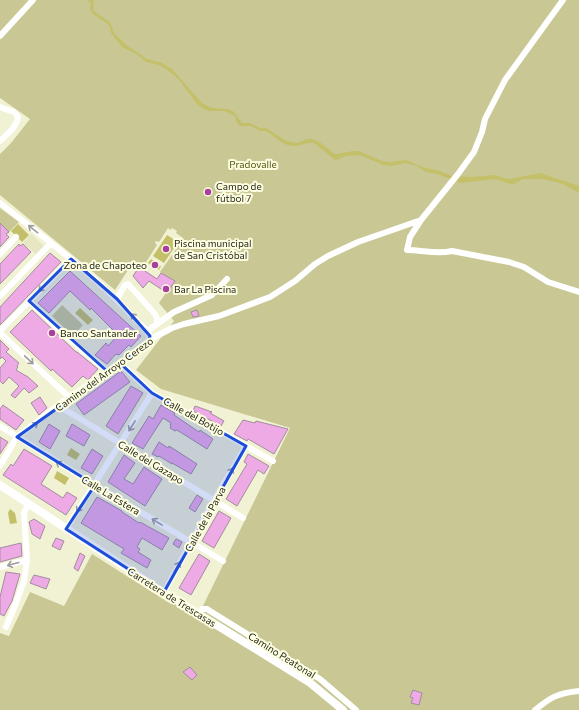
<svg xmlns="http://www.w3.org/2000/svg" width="579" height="710" viewBox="0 0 579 710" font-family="Commissioner,sans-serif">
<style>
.built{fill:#e6e6c2}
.green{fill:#c9c895}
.water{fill:#c4c069}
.building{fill:#edaae5;stroke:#a28c9f}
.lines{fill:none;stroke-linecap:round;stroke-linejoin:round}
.street{stroke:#fff;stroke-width:6}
.secondary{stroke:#fff;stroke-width:8}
.oneway{stroke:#9d9d99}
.marked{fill:#1d4ed8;fill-opacity:0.2;stroke:#1d4ed8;stroke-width:3;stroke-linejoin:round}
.poi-dot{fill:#a83ea0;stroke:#fefee1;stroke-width:1.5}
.labels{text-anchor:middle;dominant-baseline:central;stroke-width:4;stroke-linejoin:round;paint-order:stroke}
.park-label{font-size:10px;fill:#585513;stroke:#fefee1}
.poi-label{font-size:10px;fill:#26261c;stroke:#fefee1;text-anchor:start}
.street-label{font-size:10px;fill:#26261c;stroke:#fefee1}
</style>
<rect width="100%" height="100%" fill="#f1f1d4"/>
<path class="built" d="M31 234 44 246 36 254 23 243Z"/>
<path class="green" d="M0 0H579V710H0V633L9 636 30 592 64 606 92 554 171 604 176 597 200 612 290 428 161 389 136 370 174 321 159 303 174 281 160 272 172 255 174 256 176 253 174 252 183 238 176 233 177 231 172 228 171 230 168 228 159 242 156 241 155 243 157 245 143 267 134 261 115 290 0 195V154L11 143 30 119 0 98Z
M0 208 19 222 9 232 0 223Z
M62 305 83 325 73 336 52 316Z"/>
<path class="water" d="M87 0H92L94 1 93 9 95 12 110 22 114 33 125 44 147 59 162 63 172 69 202 103 212 108 228 109 233 111 242 123H250L260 128H266L286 141 297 143 307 139H312L321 143 333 153 336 154 353 151H359L382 161 389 162 406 160 425 168 437 170 452 176 472 177 493 175 509 179 540 173 579 186V193L563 184 543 179H523L514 184H510L495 179 461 183 437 174 426 172 417 166 406 163 391 166 383 165 360 155 346 156 339 159 335 160 314 143C307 142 301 146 295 146 283 147 275 136 266 131H260L251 126H240L237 123 235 116 224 111H209L202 108 197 104 179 80 169 71 159 65 146 62 138 55 122 47 111 33 110 27 107 23 93 14 90 9 91 3Z
M18 224 29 235 22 242 11 231Z
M167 235 178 242 164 263 153 256Z
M151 259 161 266 159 270 148 263Z
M80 308 93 320 88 325 75 313Z
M71 448 80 454 76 460 67 455Z
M57 471 69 478 65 485 54 478Z
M10 509 15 513 17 523 10 524 8 513Z"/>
<path class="building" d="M0 223 9 232 6 234 9 237 0 247Z
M19 244 20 246 23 244 31 252 0 284V264Z
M50 253 61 262 0 325V307Z
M139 267 157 279 161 273 175 281 167 293 149 281 143 288 133 276Z
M70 271 141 336 131 347 129 345 119 355 116 354 107 364 95 355 106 343 108 346 118 335 91 308 90 310 70 291 49 313 38 303Z
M32 310 76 352H77L98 369 88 380 83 376 72 387 52 369 51 371 10 332Z
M197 310 199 316 193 317 191 312Z
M0 340 9 349 6 352 19 363 17 366 18 367 16 370 28 377 38 386 29 393 24 388 15 398 11 395 19 386 9 377 3 384 0 381V368L6 361 2 357 0 359Z
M121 371 130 382 84 415 76 404Z
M131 386 143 393 118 434 106 426Z
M40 397 47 408 39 415 31 403Z
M3 405 24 420 16 430 0 419V409Z
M161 405 175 413 174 415 199 432 200 430 213 439 207 449 177 430 175 431 170 428 171 426 170 425 171 423 163 418 143 449 132 443 149 416 153 419Z
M195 406 212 412 210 413 224 421 221 426 193 411Z
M243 420 255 423 256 421 288 429 274 454 248 439 247 441 234 434Z
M49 424 60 431 50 449 39 442Z
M72 424 90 435 84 446 66 436Z
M0 437 8 442 0 454Z
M159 442 168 448 169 446 197 464 191 474 172 463V464L159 456 158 457 152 454Z
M24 449 52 466 41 484 63 498 67 492 77 498 66 515 3 475 11 464 13 466Z
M92 449 103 456 92 474 81 468Z
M248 454 269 466 264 474 258 470 237 506 226 499 247 464 244 462Z
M124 455 135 463 124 479 133 484 144 467 162 479 145 506 108 482Z
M197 495 203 499 195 512 189 508Z
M97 497 122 511V512L139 523 140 522 169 538 162 550 142 538 137 547 140 549 138 552 151 560 147 568 121 553 124 549 81 523Z
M219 511 231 518 214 548 202 541Z
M34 519 45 526 40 539 32 534 29 522Z
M56 538 64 541 60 550 52 546Z
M176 539 182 542 179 548 173 544Z
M21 543 22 556 0 562V548Z
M80 553 85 556 78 571 74 568Z
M199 554 210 561 191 595 179 588Z
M6 572 20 574 12 601 4 616 0 614V597Z
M34 575 50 579 46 589 30 583Z
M190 667 197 675 192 680 183 672Z
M413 690 422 693 419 705 411 703 413 698 410 697Z"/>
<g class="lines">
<path class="street" d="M0 36 33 0
M0 107 14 112 18 117C17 127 7 134 0 141
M0 203C47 240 96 276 136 320 141 325 149 331 151 339
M421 220 410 237 407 250C423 250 437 255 452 251L509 262 524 267 548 282 579 292
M0 254 16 237
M0 296 51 243
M117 299 125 285 128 284 155 314 157 319V324
M29 301 74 343 108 372
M0 331 71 259
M147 331 174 312 212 295 227 279
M0 333 69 397
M121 364 152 393 273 461
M59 406 243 518
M0 426 95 485 223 561
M0 466 17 437 69 397 121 364 149 341 151 339 172 328 184 324 219 316 270 297 295 281 315 264 328 256 358 242 421 220 458 174 474 152 482 132 485 119 505 80 563 0
M66 529 152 393
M0 567 27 560
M164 592 214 500 246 446
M202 609H207L210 611 320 679 356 710
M6 627 16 603 24 581 27 560 24 513 28 504
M535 710C551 697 558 693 579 691"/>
<path class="secondary" d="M0 485 171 597 309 682 343 710"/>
</g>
<defs><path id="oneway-shaft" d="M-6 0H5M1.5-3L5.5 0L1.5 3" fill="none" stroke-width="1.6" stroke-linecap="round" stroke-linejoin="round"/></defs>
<g class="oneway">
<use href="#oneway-shaft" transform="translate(33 229) rotate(-141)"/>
<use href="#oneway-shaft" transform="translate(43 287) rotate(135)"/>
<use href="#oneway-shaft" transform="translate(135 318) rotate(-133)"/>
<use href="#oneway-shaft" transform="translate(29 360) rotate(43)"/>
<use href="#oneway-shaft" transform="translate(33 426) rotate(-37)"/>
<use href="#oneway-shaft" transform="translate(132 426) rotate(122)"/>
<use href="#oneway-shaft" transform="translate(61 465) rotate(-149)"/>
<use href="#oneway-shaft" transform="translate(230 473) rotate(-60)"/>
<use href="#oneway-shaft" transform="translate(80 507) rotate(123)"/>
<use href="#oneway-shaft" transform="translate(157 522) rotate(-149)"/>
<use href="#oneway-shaft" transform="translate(13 564) rotate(165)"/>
<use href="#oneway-shaft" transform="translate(177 567) rotate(-61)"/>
</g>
<path class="marked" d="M71 259 117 299 150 336 149 341 121 364 152 393 246 446 164 592 66 529 95 485 17 437 108 372 29 301Z"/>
<g class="poi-dot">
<circle cx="208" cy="192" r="4"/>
<circle cx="166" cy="249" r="4"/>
<circle cx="155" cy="265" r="4"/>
<circle cx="166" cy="289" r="4"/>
<circle cx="52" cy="333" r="4"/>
</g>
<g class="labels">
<g class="park-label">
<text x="253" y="164">Pradovalle</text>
</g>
<g class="poi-label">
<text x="216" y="186">Campo de<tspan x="216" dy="12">fútbol 7</tspan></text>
<text x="174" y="243">Piscina municipal<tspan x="174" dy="12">de San Cristóbal</tspan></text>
<text x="147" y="265" text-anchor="end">Zona de Chapoteo</text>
<text x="174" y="289">Bar La Piscina</text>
<text x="60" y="333">Banco Santander</text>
</g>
<g class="street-label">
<text transform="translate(104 374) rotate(-36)">Camino del Arroyo Cerezo</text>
<text transform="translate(194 416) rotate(29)">Calle del Botijo</text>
<text transform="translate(151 462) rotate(31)">Calle del Gazapo</text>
<text transform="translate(111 495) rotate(31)">Calle La Estera</text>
<text transform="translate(205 519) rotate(-61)">Calle de la Parva</text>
<text transform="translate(172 597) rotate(32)">Carretera de Trescasas</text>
<text transform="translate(282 655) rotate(32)">Camino Peatonal</text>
</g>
</g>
</svg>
